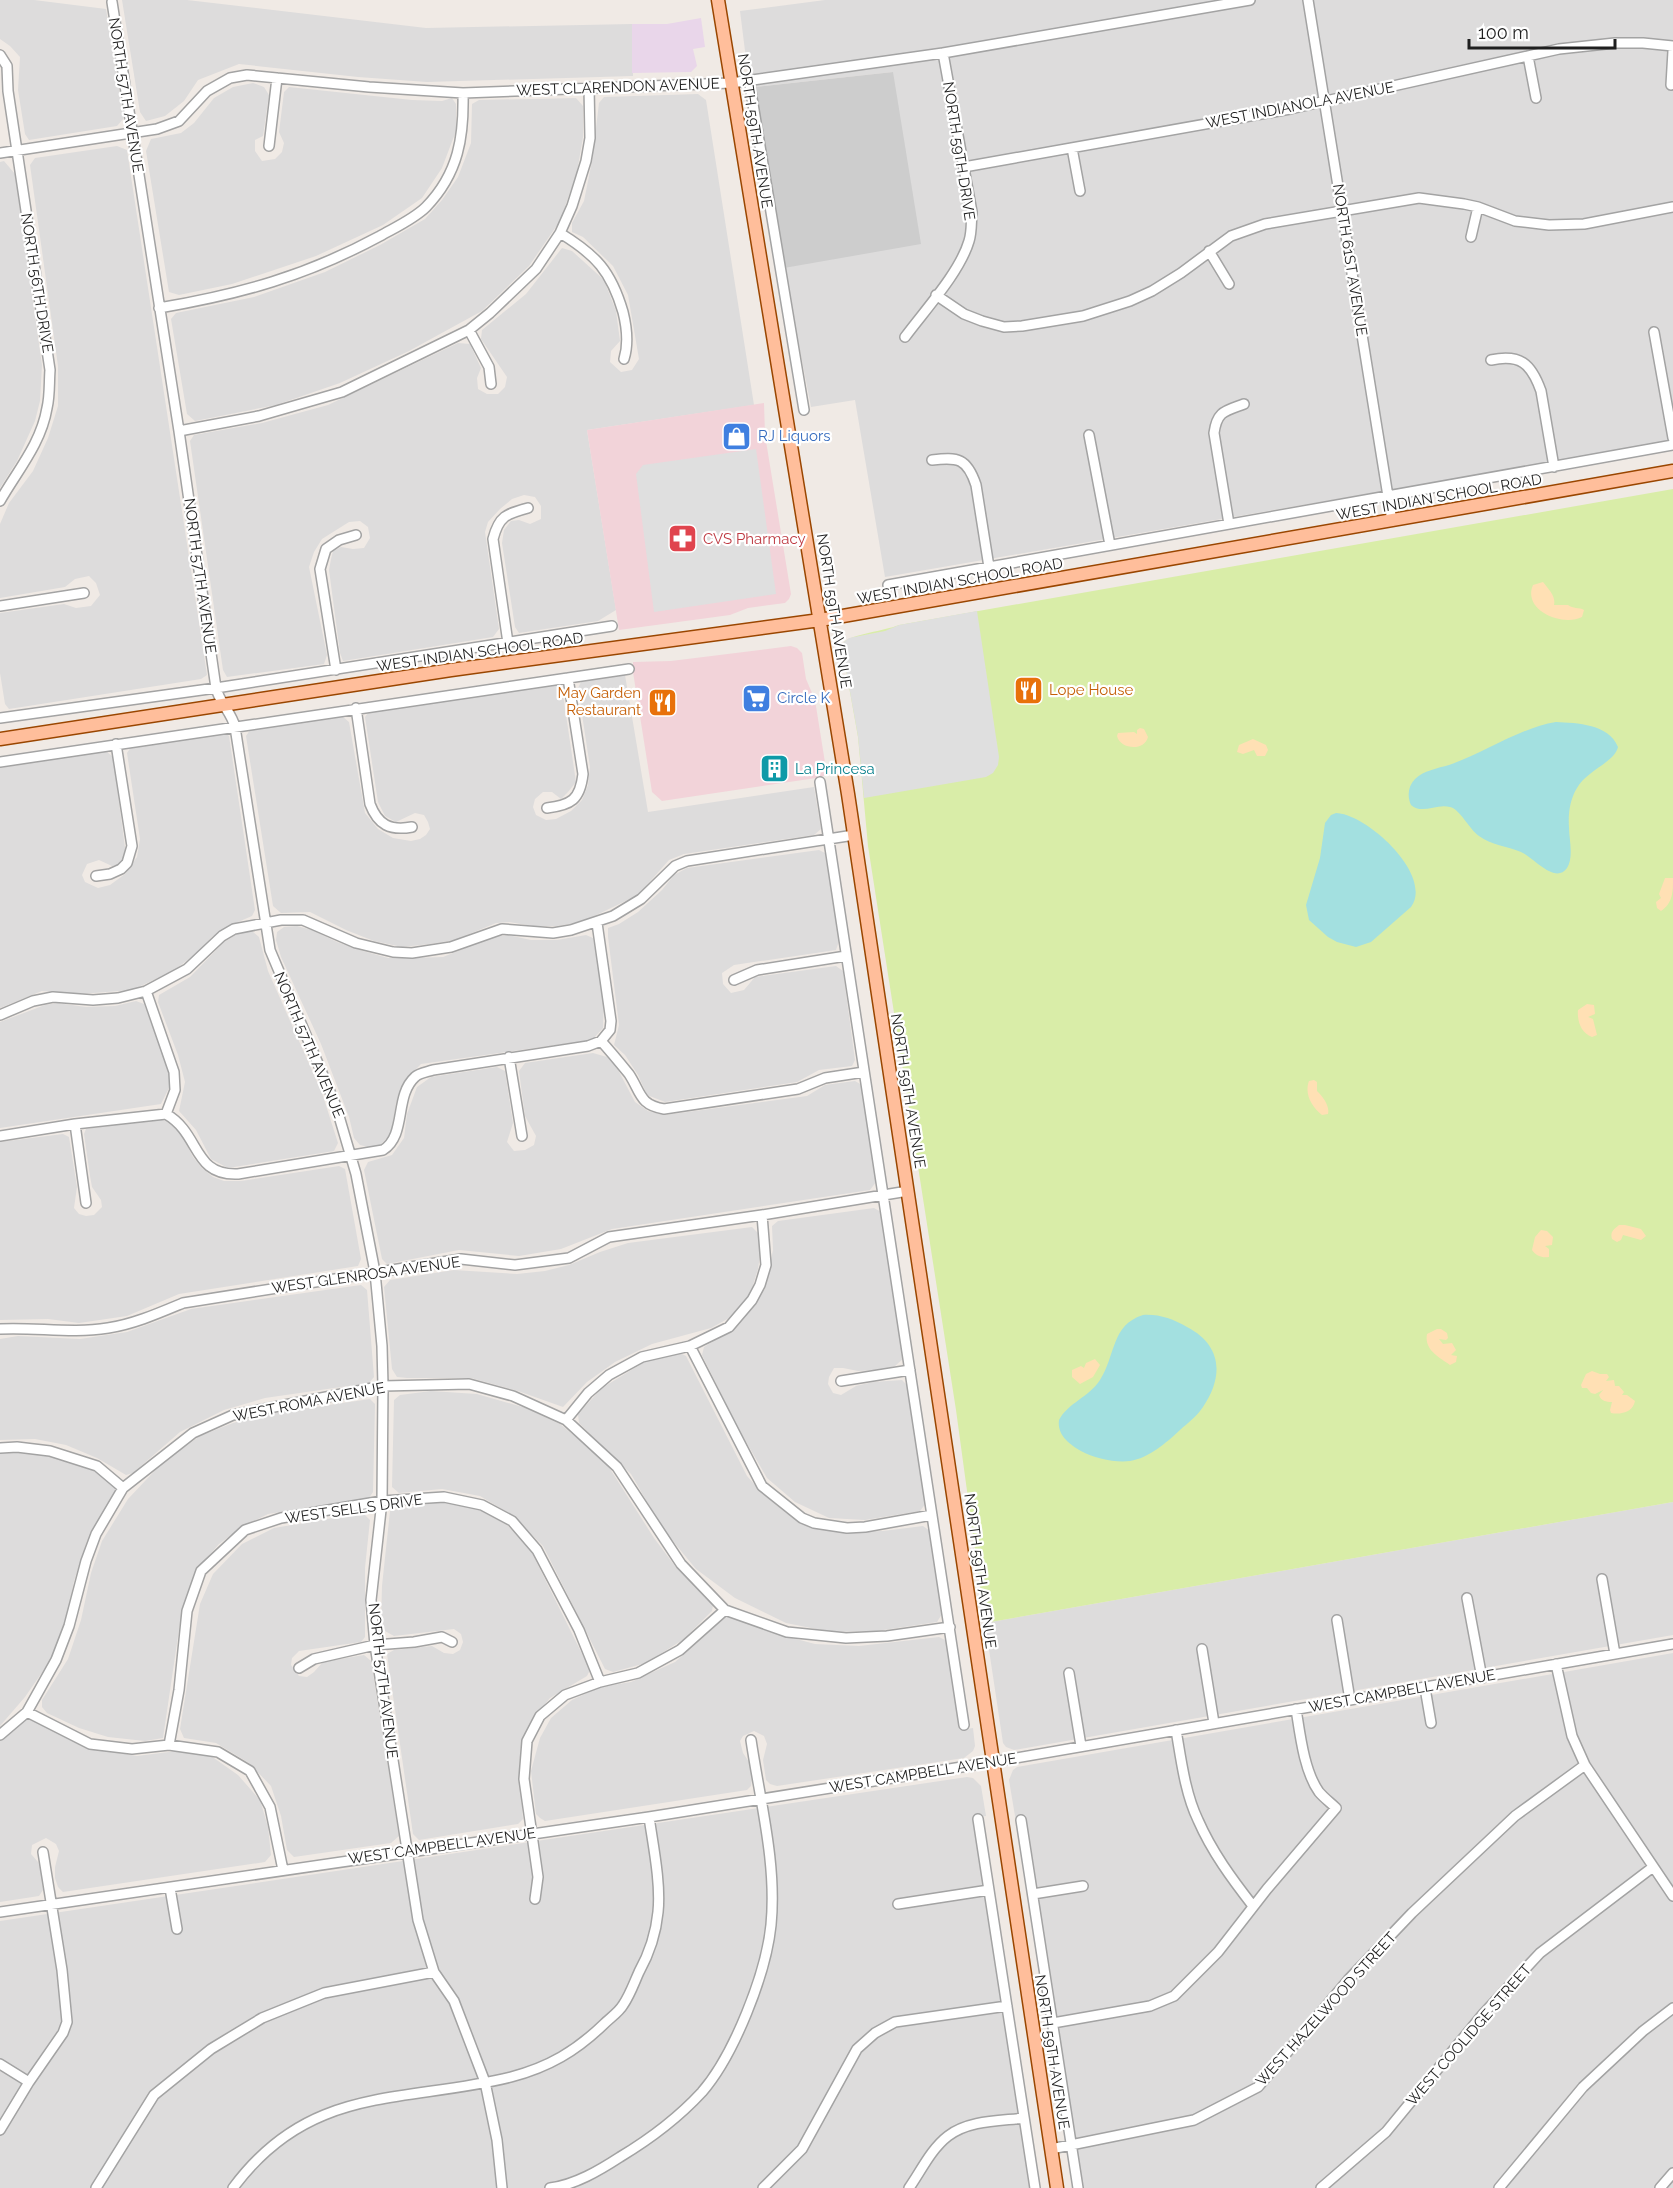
<svg xmlns="http://www.w3.org/2000/svg" width="1673" height="2188" viewBox="0 0 1673 2188" font-family="Raleway,sans-serif">
<style>
.residential{fill:#dddcdc}
.commercial{fill:#f2d3d9}
.industrial{fill:#e9d6ea}
.religious{fill:#cdcdcd}
.grass{fill:#d9eda8}
.sand{fill:#ffe0b4}
.parking{fill:#dfdfdf}
.water{fill:#a3e0e0}
.lines{fill:none;stroke-linecap:round;stroke-linejoin:round}
.minor-casing{stroke:#a3a3a3;stroke-width:12}
.major-casing{stroke:#9a4600;stroke-width:15}
.minor{stroke:#fff;stroke-width:9}
.major{stroke:#ffbe9b;stroke-width:12}
.labels{text-anchor:middle;dominant-baseline:central;stroke-width:4.5;stroke-linejoin:round;paint-order:stroke}
.street-label{font-size:15px;fill:#1f1f1f;stroke:#fff}
.shop-label{font-size:15px;fill:#366cbe;stroke:#fff;text-anchor:start}
.health-label{font-size:15px;fill:#be3a42;stroke:#fff;text-anchor:start}
.food-label{font-size:15px;fill:#c56008;stroke:#fff;text-anchor:start}
.culture-label{font-size:15px;fill:#0d838f;stroke:#fff;text-anchor:start}
</style>
<rect width="100%" height="100%" fill="#f0eae5"/>
<path class="residential" d="M0 0H34L106 9 124 118 117 126 29 140 25 134 18 90 20 57 10 46 0 39Z
M122 0H187L426 28 632 24 633 76 427 82 358 77 239 64 198 80 184 101 165 116 146 121 140 112Z
M825 0H1673V446L1378 492 885 577 855 400 811 407 784 268 893 72 755 87 747 67 740 11Z
M253 83 264 87 269 95 263 136 255 140V151L262 161 275 159 282 152 284 143 279 132 284 92 289 87 412 100 442 101 452 98 456 104V131L442 168 422 198 383 225 316 256 232 284 179 295 169 292 146 151 151 139 181 133 194 123 214 98 233 87Z
M698 94 706 100 754 405 587 430 616 610 598 621 519 633 515 627 502 543 504 530 511 521 519 520 530 524 541 519V506L535 497 524 495 512 499 500 509 488 522 485 532 499 629 493 637 343 661 340 653 329 570 331 559 333 551 341 547 353 549 364 548 370 538 368 527 360 521 349 522 322 539 314 552 309 567 327 655 324 664 227 677 223 670 190 441 194 435 262 423 328 405 458 343 470 344 481 368 477 378 478 389 487 394H498L505 387 507 377 481 339 482 330 526 294 562 248 572 251 604 280 616 311 620 341 611 351 610 362 621 372 632 370 639 359 628 295 613 266 583 237 572 232V223L584 201 592 161 599 103 604 97Z
M576 98 583 106V137L577 172 560 221 529 266 482 311 409 351 340 383 276 405 195 421 187 414 171 319 176 313 254 297 325 272 380 245 425 219 442 200 458 177 471 143 472 104 479 100Z
M117 146 127 150 207 675 201 679 9 709 5 704 0 673V613L64 604 76 608 91 606 100 595 96 583 89 576 75 579 65 587 0 598V524L9 503 33 471 48 438 58 406V366L30 165 35 158Z
M4 161 15 174 42 365 40 401 35 421 17 461 0 488V162Z
M625 675 648 812 814 787 821 829 814 835 684 854 669 860 638 895 582 922 557 926H533L509 922 496 923 455 940 430 944 402 947 374 941 346 930 310 912 281 913 273 906 246 736 250 730 343 717 349 722 365 813 378 829 393 838 411 841 420 839 426 835 430 829 428 822 424 815 415 813 396 822 385 816 378 802 365 717 371 709 558 683 562 688 576 782 568 792 561 799 552 792H543L535 799 533 807 536 815 546 820 556 819 571 811 582 800 588 785 590 767 578 688 581 682 592 679Z
M225 733 229 736 255 910 252 916 231 925 212 937 197 953 173 971 132 990 81 994 42 991 0 1008V768L106 751 113 757 126 855 123 863 117 865 112 866 99 860 87 864 82 875 85 882 98 888 110 885 125 874 137 857 140 839 127 753 131 747Z
M819 850 825 853 839 941 836 950 734 965 722 973 723 984 731 993 744 990 755 977 836 966 843 971 855 1060 852 1066 819 1070 797 1082 665 1102 647 1095 638 1075 625 1055 614 1045 619 1025 608 937V928L619 924 638 912 662 890 674 875 687 868Z
M297 926 312 930 337 942 363 951 388 958H412L443 957 493 937 508 935 531 940H557L586 935 593 938 604 998 603 1028 592 1040 421 1064 406 1079 396 1103 391 1134 380 1145 368 1147 360 1145 354 1138 349 1117 321 1044 281 957 276 940 277 932 284 927Z
M252 931 259 937 268 971 322 1093 338 1143 334 1151 228 1168 211 1159 196 1130 179 1111 185 1082 178 1055 158 1002 159 995 190 977 224 942 241 932Z
M136 1001 144 1004 170 1073 169 1088 161 1104 0 1128V1022L45 1005 57 1003 86 1007 115 1006Z
M593 1053 607 1057 616 1066 635 1102 648 1111 665 1115 807 1096 825 1085 855 1081 862 1085 876 1182 870 1190 612 1229 561 1249 519 1256 459 1250 387 1264 382 1259 364 1170 368 1162 392 1155 404 1138 407 1114 417 1087 431 1077 497 1067 505 1071 513 1123 507 1142 514 1151 525 1150 534 1145 536 1136 525 1116 519 1071 525 1063Z
M159 1119 171 1122 181 1133 193 1157 202 1168 213 1177 224 1181H241L339 1166 345 1169 361 1259 358 1266 179 1294 127 1316 79 1323 48 1319 0 1320V1142L63 1134 69 1137 77 1187 74 1208 79 1214 86 1216 94 1215 102 1207 101 1200 92 1187 90 1176 84 1134 86 1129Z
M874 1208 881 1212 904 1358 895 1366 880 1370 858 1371 843 1368H834L829 1377 828 1384 833 1393 841 1395 856 1386 873 1382 902 1380 908 1386 926 1503 920 1511 865 1520 829 1518 795 1502 767 1478 738 1428 702 1355 704 1347 733 1329 765 1289 773 1250 772 1226 778 1221Z
M752 1227 758 1233 761 1248 758 1269 750 1295 731 1317 711 1328 652 1344 615 1362 587 1382 563 1407 518 1391 471 1378H407L397 1377 392 1369 384 1287 390 1280 454 1270 517 1274 545 1271 569 1265 600 1252 628 1243Z
M361 1285 367 1290 374 1377 369 1383 265 1398 224 1410 180 1432 133 1473 126 1475 97 1458 66 1445 35 1439 0 1440V1339L18 1336 80 1339 127 1332 191 1309Z
M680 1353 686 1356 747 1476 763 1494 785 1512 805 1524 846 1532 883 1531 923 1526 930 1531 942 1614 937 1622 877 1631 831 1632 786 1623 735 1598 696 1569 662 1528 631 1474 579 1423 578 1414 602 1388 646 1361Z
M431 1391 477 1394 526 1408 560 1424 605 1461 654 1538 675 1566 709 1598 713 1605 712 1611 684 1639 646 1663 613 1672 605 1669 543 1546 512 1515 480 1496 442 1489 399 1493 392 1487 394 1400 400 1395Z
M370 1399 375 1404 373 1492 369 1498 268 1514 242 1527 219 1544 199 1567 189 1591 180 1623 163 1738 145 1741 108 1737 79 1728 47 1713 42 1707V1700L68 1659 81 1620 91 1573 102 1541 128 1499 162 1463 200 1436 233 1423 261 1415Z
M18 1451 47 1454 97 1471 116 1487 115 1492 87 1541 74 1581 67 1615 50 1661 25 1697 0 1726V1453Z
M444 1501 476 1508 507 1525 529 1547 590 1670 587 1676 550 1698 531 1721 521 1744 519 1770 523 1819 518 1824 419 1840 413 1834 387 1654 394 1650 432 1646 444 1653 453 1654 460 1650 463 1642 461 1634 454 1629 394 1636 385 1631 381 1621 382 1586 390 1511Z
M1673 1502V1635L1014 1750 1006 1747 1003 1743 985 1623Z
M363 1513 370 1520 365 1568V1637L361 1642 299 1651 292 1658 291 1665 299 1676 307 1677 314 1672 323 1662 364 1655 371 1661 399 1836 391 1843 294 1857 287 1850 281 1816 271 1786 249 1763 216 1743 184 1738 180 1729 200 1604 213 1574 242 1544 274 1528Z
M727 1616 781 1635 815 1644 859 1646 939 1637 947 1641 960 1730 973 1728 975 1746 973 1751 964 1758 777 1786 770 1784 766 1780 763 1760 767 1744 764 1736 754 1731 743 1736 740 1741 743 1753 749 1762 752 1779 751 1786 747 1790 545 1821 540 1818 536 1814 531 1771 540 1738 551 1718 572 1700 600 1687 631 1682 675 1662Z
M1673 1653V2188H1077L1009 1780 1013 1770 1017 1767Z
M26 1719 32 1720 89 1748 137 1756 177 1751 211 1756 238 1775 260 1800 268 1827 271 1855 265 1862 63 1892 58 1887 55 1878V1867L59 1851 56 1844 46 1838 32 1845 31 1854 38 1862 42 1873 43 1890 39 1896 0 1902V1741Z
M967 1777 973 1778 981 1786 986 1816 974 1817 1031 2188H0V1921Z"/>
<path class="commercial" d="M764 403 765 435 791 594 789 599 785 603 748 608 730 615 619 630 587 430Z
M791 646 797 648 802 653 806 679 815 700 827 775 816 778 662 801 652 792 633 672V662L671 661Z"/>
<path class="industrial" d="M701 18 705 47 693 49 697 66 691 72 632 73V24H667Z"/>
<path class="religious" d="M893 72 921 244 784 268 755 87Z"/>
<path class="grass" d="M1673 489V1502L985 1623 956 1410 868 846 858 737 843 653 844 642C853 634 884 631 899 625Z"/>
<path class="sand" d="M1543 582C1549 590 1556 596 1554 605H1568C1573 609 1579 607 1584 610L1582 617C1562 627 1522 610 1533 585Z
M1140 728 1144 729 1148 737C1144 752 1120 749 1117 736L1118 733 1134 732 1137 734V730Z
M1253 739 1266 745 1268 750 1265 756H1257L1254 750 1243 754 1237 752 1239 745Z
M1665 878H1673C1673 892 1673 903 1661 911L1657 908 1656 902 1661 898 1659 894Z
M1587 1004 1594 1005 1595 1014 1588 1017 1593 1019 1597 1035 1592 1037C1581 1033 1577 1021 1578 1010Z
M1314 1080 1317 1082V1091C1323 1097 1330 1106 1328 1114L1322 1115C1312 1107 1304 1094 1309 1081Z
M1619 1225H1625L1641 1229 1646 1236 1641 1240 1623 1235 1621 1240 1617 1242 1612 1239C1610 1232 1613 1230 1619 1225Z
M1541 1230 1547 1231 1553 1237 1552 1245 1545 1246 1549 1249V1257C1542 1258 1536 1256 1532 1250L1535 1237Z
M1437 1329H1441L1447 1333 1448 1338 1446 1340 1439 1339 1443 1344 1452 1343 1456 1350 1451 1355 1457 1356 1456 1362 1450 1365C1439 1357 1424 1350 1427 1334Z
M1095 1359 1100 1365 1093 1377 1080 1384 1072 1377V1370L1081 1366 1084 1368 1086 1363Z
M1592 1371 1600 1374H1607L1609 1377 1606 1381 1614 1380 1615 1386H1619L1624 1392 1622 1395H1627L1635 1401C1633 1412 1621 1415 1611 1413L1610 1410 1612 1402C1606 1402 1601 1401 1599 1395L1603 1390 1595 1394 1591 1393 1587 1388H1582L1581 1385 1586 1374Z"/>
<path class="parking" d="M756 449 776 594 654 612 636 474 643 465Z
M977 611 999 757 998 765 993 773 986 777 864 798 858 736 843 653 844 642 849 638 885 631 899 625Z"/>
<path class="water" d="M1556 722C1577 723 1609 724 1618 747 1615 762 1586 771 1577 788 1570 799 1568 814 1569 827 1569 839 1574 857 1567 868 1555 885 1533 857 1521 852 1507 846 1491 845 1479 836 1469 829 1460 809 1450 807 1437 803 1422 815 1411 805 1407 796 1408 786 1415 779 1423 771 1438 768 1449 765 1485 753 1519 728 1556 722Z
M1336 813C1367 814 1434 875 1411 907L1371 942 1356 947 1337 942 1328 937 1309 920 1306 905 1320 858 1325 823 1331 815Z
M1143 1315C1159 1314 1173 1319 1187 1327 1222 1345 1224 1376 1203 1407 1197 1416 1188 1423 1180 1430 1166 1443 1149 1458 1130 1461 1115 1463 1094 1458 1081 1451 1069 1444 1057 1435 1059 1420 1068 1403 1089 1397 1100 1380 1116 1355 1111 1325 1143 1315Z"/>
<g class="lines">
<defs>
<path id="minor" d="M1308 0 1392 521
M112 2 179 431 216 688C219 702 232 713 235 727L270 950 336 1106 356 1174 375 1272 382 1346 383 1386 382 1501 371 1600 375 1645 418 1920 434 1972 454 2001 485 2082 497 2140 502 2188
M0 55 7 66 8 91 50 370C49 383 50 396 47 408 41 444 17 471 0 501
M1528 56 1536 98
M749 80 804 410
M1671 85 1673 51
M269 146 277 78
M1072 148 1080 191
M0 153 157 129 179 121 207 91 230 78 247 75 369 87 463 93 731 83 943 53 1250 0
M964 167 1290 109 1559 49 1615 43H1643L1673 46
M560 233C596 255 611 271 623 312 627 328 629 343 624 359
M1471 237 1478 207
M1209 251 1229 284
M936 295 964 314 982 321 1004 327 1022 326 1083 316 1130 301 1152 291 1181 273 1231 236 1265 224 1419 198 1464 204 1478 207 1515 221 1549 225 1584 224 1673 207
M159 308C241 294 306 276 380 236 394 228 414 219 426 207 459 173 464 136 463 93
M469 330 489 367 491 384
M1654 332 1673 438
M905 337C925 310 960 272 969 241 972 232 971 222 972 212L943 53
M1491 360C1520 354 1531 363 1541 391L1554 467
M179 431 259 416 342 392 469 330 490 313 536 269 560 233 572 206 586 161 590 138 589 87
M1089 435 1110 545
M932 460C958 457 967 458 976 485L989 567
M1229 524 1214 433C1217 411 1225 411 1244 404
M888 585 1673 445
M0 606 84 593
M508 643 493 539C499 516 506 514 528 508
M336 670 320 569 326 549 339 540 356 535
M356 708 370 804C378 825 390 831 412 827
M0 718 216 688 612 626
M0 762 629 669
M820 782 964 1725
M547 808C571 805 580 800 583 774L568 678
M96 876 110 874 121 869 127 863 132 846 116 744
M597 923 611 1021 610 1030 601 1041
M734 980 757 970 846 956
M146 991 174 1072 175 1090 166 1114
M0 1015 33 1001 53 997 93 1000 118 998 146 991 187 969 222 936 234 929 281 920H303L356 943 393 952 412 953 451 947 502 929 553 933 571 930 613 916 641 899 675 866 687 861 854 835
M509 1057 522 1136
M75 1124 86 1203
M0 1136 75 1124 166 1114C201 1134 192 1176 238 1174L383 1150C407 1135 394 1096 415 1077 419 1073 427 1072 433 1070L588 1046 601 1041C611 1052 620 1063 629 1074 641 1092 639 1105 664 1109L798 1089 825 1078 864 1072
M0 1329C36 1327 72 1334 108 1328 134 1324 159 1313 183 1303L461 1259 515 1265 569 1258 609 1237 762 1215 908 1191
M690 1346 762 1486 802 1518 814 1523 847 1528 865 1527 932 1515
M841 1381 910 1370
M566 1420 588 1393 609 1375 642 1357 690 1346 729 1327 752 1300 760 1285 766 1265 762 1215
M0 1448 17 1447 50 1451 97 1466 123 1488
M1602 1579 1615 1654
M1467 1598 1482 1678
M1337 1620 1350 1700
M1202 1649 1214 1723
M1556 1664 1572 1736 1585 1765 1673 1896
M299 1668 314 1659 375 1645 414 1642 442 1637 452 1642
M1069 1673 1081 1746
M1425 1688 1431 1723
M27 1712 90 1744 132 1749 169 1745 218 1752 250 1771 270 1807 283 1870
M1176 1730C1181 1759 1185 1793 1198 1820 1212 1852 1232 1879 1253 1906
M0 1735 27 1712 56 1660 69 1626 86 1561 96 1534 123 1488 193 1433 233 1415 383 1386 469 1384 513 1396 566 1420 617 1467 681 1564 725 1610 787 1632 846 1638 887 1636 950 1627
M169 1745 179 1690 187 1611 201 1571 245 1530 281 1518 382 1501 444 1497 482 1505 512 1521 537 1550 579 1630 600 1682
M978 1819 1035 2188
M1021 1820 1078 2188
M170 1888 177 1929
M1033 1894 1083 1886
M535 1899 538 1877 524 1779 527 1741 540 1716 565 1695 600 1682 638 1673 680 1650 725 1610
M898 1904 989 1890
M0 1912 649 1817 993 1762 1673 1644
M1053 2023 1150 2006 1174 1996 1218 1952 1267 1889 1336 1808C1331 1803 1324 1798 1319 1792 1304 1771 1300 1734 1296 1709
M0 2064 29 2082
M0 2130 29 2082 63 2033 67 2022 62 1970 43 1852
M1051 2149 1194 2120 1258 2087 1348 1980 1412 1913 1515 1816 1585 1765
M96 2188 154 2095 211 2049 262 2018 324 1993 434 1972
M233 2188C310 2084 401 2104 511 2077 549 2067 576 2051 604 2024 610 2018 619 2012 623 2005 630 1995 634 1983 639 1972 649 1954 656 1933 658 1912 661 1883 653 1845 649 1817
M550 2188C575 2185 600 2170 620 2157 650 2139 678 2118 702 2092 734 2055 766 1974 771 1925 777 1864 760 1801 751 1740
M763 2188 802 2149 857 2049 875 2033 895 2022 1007 2006
M909 2188C921 2171 931 2149 948 2136 969 2120 1000 2121 1024 2118
M1321 2188 1386 2132 1483 2014 1540 1953 1653 1867
M1499 2188 1583 2087 1643 2031 1673 2008
M1660 2188 1673 2173"/>
<path id="major" d="M718 0 848 794 1057 2188
M0 739 451 670 820 620 1673 471"/>
</defs>
<use href="#minor" class="minor-casing"/>
<use href="#major" class="major-casing"/>
<use href="#minor" class="minor"/>
<use href="#major" class="major"/>
</g>
<defs>
<symbol id="shop-square" viewBox="-11 -11 22 22"><rect x="-9" y="-9" width="18" height="18" rx="4" fill="#3f7fe0" stroke="#fff"/><path d="M-5-2.5h2.3a2.7 3.5 0 0 1 5.4 0H5L5.5 6h-11ZM-1.5-2.5h3a1.5 2.3 0 0 0-3 0Z" fill="#fff"/></symbol>
<symbol id="pharmacy-square" viewBox="-11 -11 22 22"><rect x="-9" y="-9" width="18" height="18" rx="4" fill="#e0444e" stroke="#fff"/><path d="M-2-6h4v4h4v4h-4v4h-4v-4h-4v-4h4Z" fill="#fff"/></symbol>
<symbol id="restaurant-square" viewBox="-11 -11 22 22"><rect x="-9" y="-9" width="18" height="18" rx="4" fill="#e8710a" stroke="#fff"/><path d="M-5-6h1v4h1v-4h1v4h1v-4h1v5L-1.5 .5V6h-2V.5L-5-1ZM5-6V6H3V1.5H1.5Q1.5-4 5-6Z" fill="#fff"/></symbol>
<symbol id="supermarket-square" viewBox="-11 -11 22 22"><rect x="-9" y="-9" width="18" height="18" rx="4" fill="#3f7fe0" stroke="#fff"/><path d="M-6-5.5h2.5l.6 2H6L4.5 2H-2.5L-4.4-4H-6ZM-1.5 3.2a1.3 1.3 0 1 0 .1 0ZM3 3.2a1.3 1.3 0 1 0 .1 0Z" fill="#fff"/></symbol>
<symbol id="building-square" viewBox="-11 -11 22 22"><rect x="-9" y="-9" width="18" height="18" rx="4" fill="#0f9aa8" stroke="#fff"/><path d="M-4-6H4V6H1V3H-1V6H-4ZM-2.5-4.3h1.7v1.8h-1.7ZM.8-4.3h1.7v1.8H.8ZM-2.5-1h1.7V.8h-1.7ZM.8-1h1.7V.8H.8Z" fill="#fff"/></symbol>
</defs>
<g fill-rule="evenodd">
<use href="#shop-square" x="720" y="420" width="33" height="33"/>
<use href="#pharmacy-square" x="666" y="522" width="33" height="33"/>
<use href="#restaurant-square" x="1012" y="674" width="33" height="33"/>
<use href="#supermarket-square" x="740" y="682" width="33" height="33"/>
<use href="#restaurant-square" x="646" y="686" width="33" height="33"/>
<use href="#building-square" x="758" y="752" width="33" height="33"/>
</g>
<g class="labels">
<g class="street-label">
<text transform="translate(618 87) rotate(-2)">WEST CLARENDON AVENUE</text>
<text transform="translate(126 95) rotate(81)">NORTH 57TH AVENUE</text>
<text transform="translate(1300 105) rotate(-11)">WEST INDIANOLA AVENUE</text>
<text transform="translate(755 131) rotate(81)">NORTH 59TH AVENUE</text>
<text transform="translate(959 151) rotate(81)">NORTH 59TH DRIVE</text>
<text transform="translate(1350 260) rotate(81)">NORTH 61ST AVENUE</text>
<text transform="translate(37 283) rotate(81)">NORTH 56TH DRIVE</text>
<text transform="translate(1439 497) rotate(-10)">WEST INDIAN SCHOOL ROAD</text>
<text transform="translate(200 576) rotate(82)">NORTH 57TH AVENUE</text>
<text transform="translate(960 581) rotate(-10)">WEST INDIAN SCHOOL ROAD</text>
<text transform="translate(834 611) rotate(81)">NORTH 59TH AVENUE</text>
<text transform="translate(480 652) rotate(-8)">WEST INDIAN SCHOOL ROAD</text>
<text transform="translate(309 1045) rotate(67)">NORTH 57TH AVENUE</text>
<text transform="translate(908 1091) rotate(81)">NORTH 59TH AVENUE</text>
<text transform="translate(366 1275) rotate(-8)">WEST GLENROSA AVENUE</text>
<text transform="translate(309 1402) rotate(-11)">WEST ROMA AVENUE</text>
<text transform="translate(354 1509) rotate(-8)">WEST SELLS DRIVE</text>
<text transform="translate(980 1571) rotate(82)">NORTH 59TH AVENUE</text>
<text transform="translate(383 1681) rotate(83)">NORTH 57TH AVENUE</text>
<text transform="translate(1402 1691) rotate(-10)">WEST CAMPBELL AVENUE</text>
<text transform="translate(923 1773) rotate(-9)">WEST CAMPBELL AVENUE</text>
<text transform="translate(442 1846) rotate(-8)">WEST CAMPBELL AVENUE</text>
<text transform="translate(1326 2009) rotate(-48)">WEST HAZELWOOD STREET</text>
<text transform="translate(1469 2035) rotate(-49)">WEST COOLIDGE STREET</text>
<text transform="translate(1052 2052) rotate(81)">NORTH 59TH AVENUE</text>
</g>
<g class="shop-label">
<text x="758" y="436">RJ Liquors</text>
<text x="777" y="698">Circle K</text>
</g>
<g class="health-label">
<text x="703" y="539">CVS Pharmacy</text>
</g>
<g class="food-label">
<text x="1049" y="690">Lope House</text>
<text x="641" y="693" text-anchor="end">May Garden<tspan x="641" dy="17">Restaurant</tspan></text>
</g>
<g class="culture-label">
<text x="795" y="769">La Princesa</text>
</g>
</g>
<path d="M1469 39v9h146v-9" fill="none" stroke="#1f1f1f" stroke-width="3"/>
<text x="1478" y="39" font-size="18" fill="#1f1f1f" stroke="#ffffff" stroke-width="4.5" paint-order="stroke">100 m</text>
</svg>
